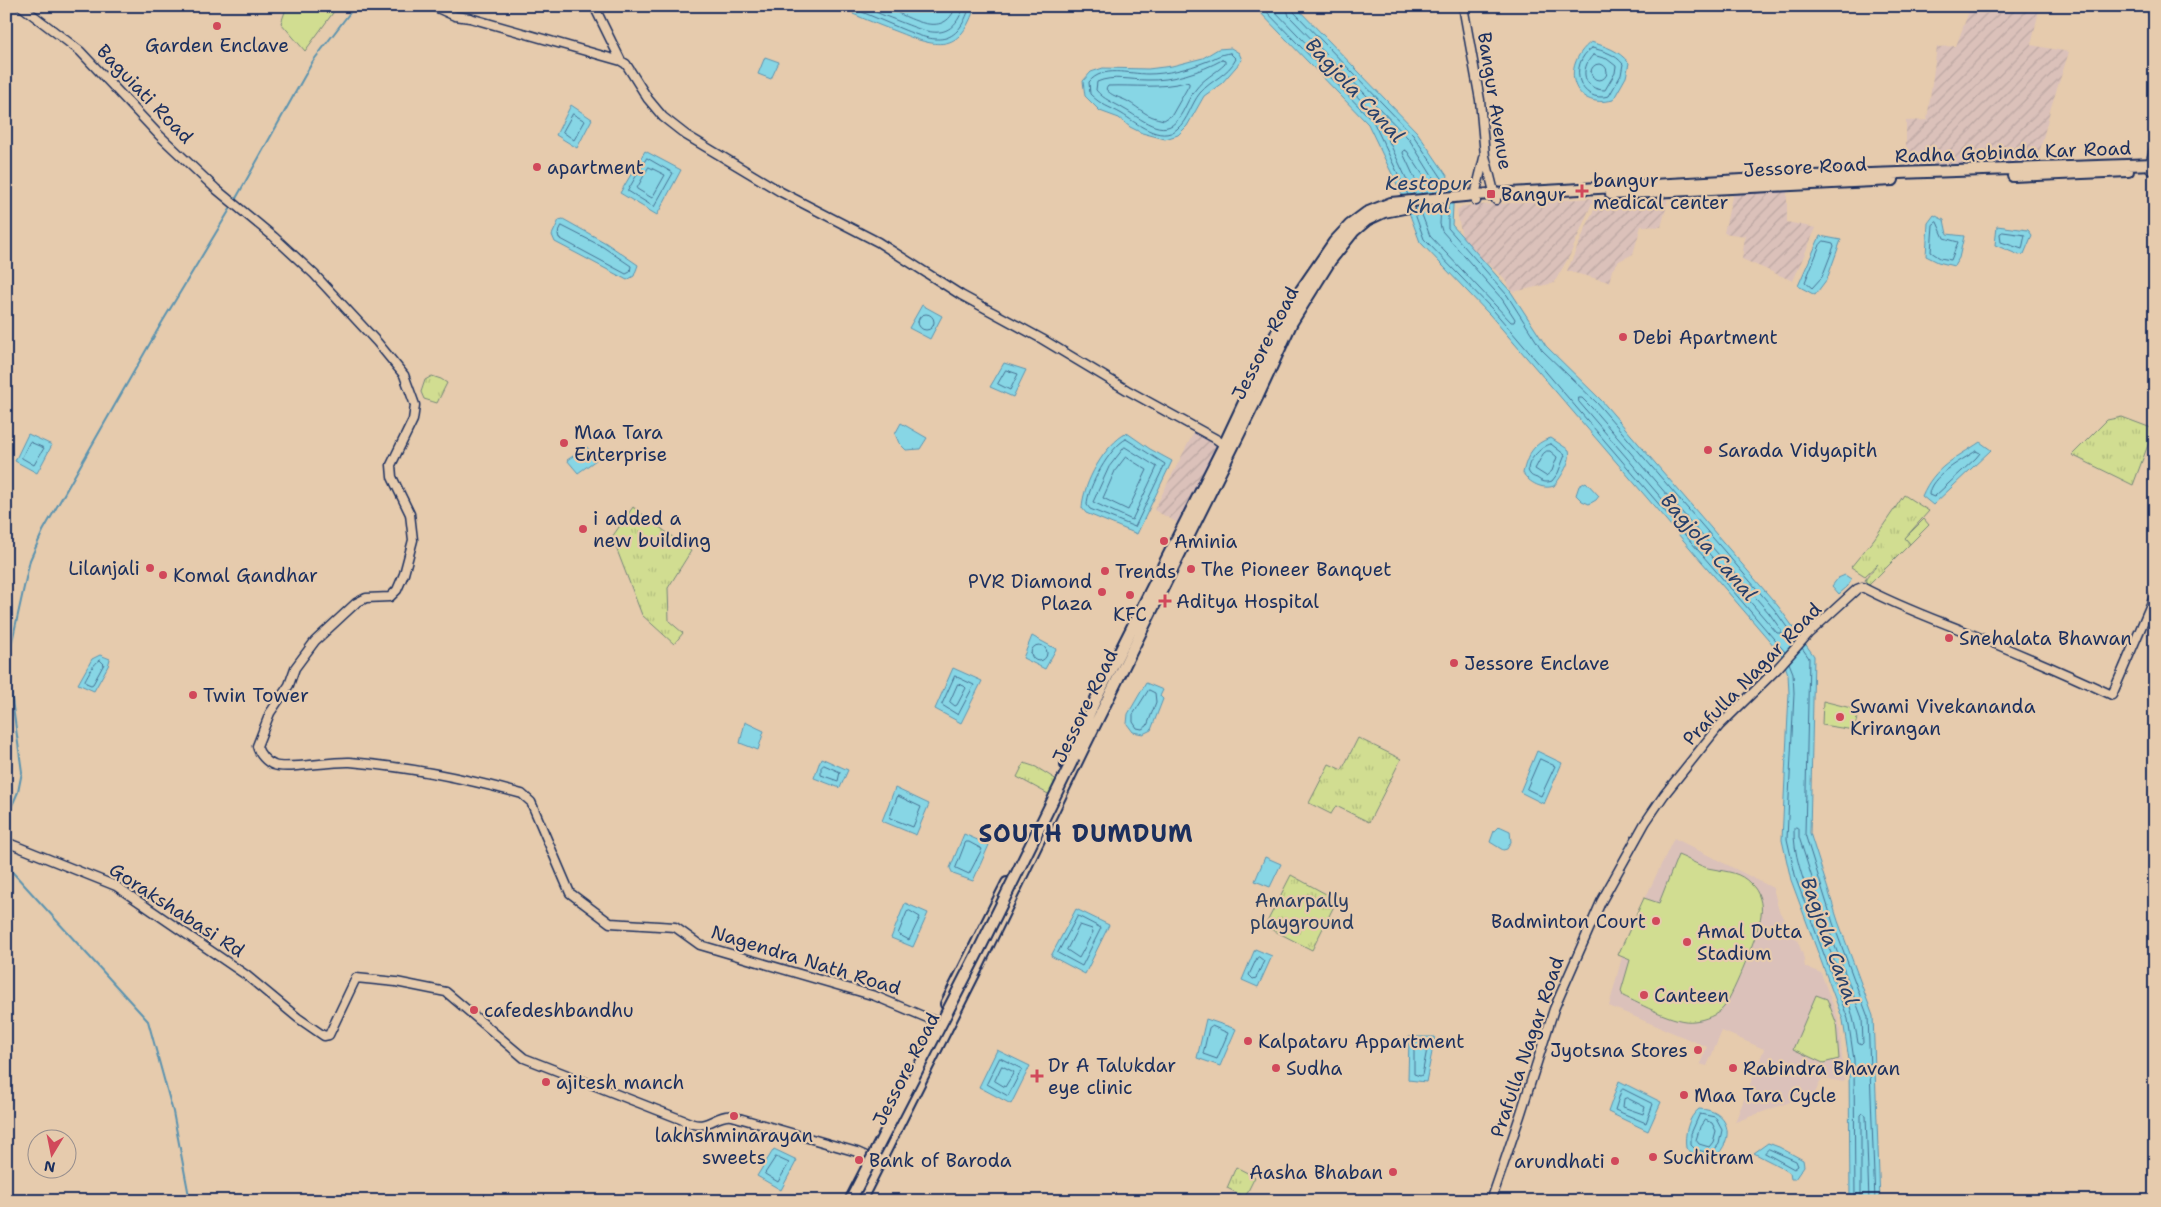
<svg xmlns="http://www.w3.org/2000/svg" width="2161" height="1207" viewBox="0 0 2161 1207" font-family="'Shantell Sans',sans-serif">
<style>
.built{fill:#dbc1ba}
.industrial{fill:url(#industrial-furrows)}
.green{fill:#d1dd91;stroke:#768678}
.park{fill:url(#park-tufts);stroke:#768678}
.water{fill:#87d6e5;stroke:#5c93af}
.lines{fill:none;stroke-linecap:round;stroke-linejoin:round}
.shore{stroke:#467294;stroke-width:1}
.stream{stroke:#5c93af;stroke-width:2}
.minor-casing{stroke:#1b2f5e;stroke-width:11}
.major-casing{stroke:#1b2f5e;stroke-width:14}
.minor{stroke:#e6cbad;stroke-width:8}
.major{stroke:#e6cbad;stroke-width:10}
.major-bridge-casing{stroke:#1b2f5e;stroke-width:14;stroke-linecap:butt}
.major-bridge{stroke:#e6cbad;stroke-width:10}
.poi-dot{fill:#d1495b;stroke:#e6cbad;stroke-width:2}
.labels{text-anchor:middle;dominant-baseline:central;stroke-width:4.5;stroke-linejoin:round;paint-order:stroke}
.poi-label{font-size:19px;fill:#1b2f5e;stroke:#e6cbad;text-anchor:start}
.street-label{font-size:19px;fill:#1b2f5e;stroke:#e6cbad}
.park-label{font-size:19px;fill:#2d4063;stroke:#e6cbad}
.water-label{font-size:20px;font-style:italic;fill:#26406c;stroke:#e6cbad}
.district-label{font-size:24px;font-weight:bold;letter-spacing:1px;fill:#1b2f5e;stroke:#e6cbad}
</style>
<defs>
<pattern id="industrial-furrows" width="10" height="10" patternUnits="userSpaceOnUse" patternTransform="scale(1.25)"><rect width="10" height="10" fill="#dbc1ba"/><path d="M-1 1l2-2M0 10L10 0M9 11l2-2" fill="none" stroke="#bba6a2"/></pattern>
<pattern id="park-tufts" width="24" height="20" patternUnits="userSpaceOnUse" patternTransform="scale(1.25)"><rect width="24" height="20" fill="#d1dd91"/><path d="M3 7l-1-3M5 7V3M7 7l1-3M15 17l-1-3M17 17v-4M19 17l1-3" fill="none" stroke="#b3be7f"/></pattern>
</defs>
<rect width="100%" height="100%" fill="#e6cbad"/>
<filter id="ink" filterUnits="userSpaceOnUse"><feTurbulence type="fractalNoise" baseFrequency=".02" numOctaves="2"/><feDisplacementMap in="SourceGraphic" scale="10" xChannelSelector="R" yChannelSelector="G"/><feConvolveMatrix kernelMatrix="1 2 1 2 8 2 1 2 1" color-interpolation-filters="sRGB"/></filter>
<g filter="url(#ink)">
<path class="built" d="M1674 838 1773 888 1779 911 1796 937 1803 955 1805 967 1821 973 1839 1021 1844 1082 1822 1078 1815 1093 1735 1122 1764 1049 1722 1031 1707 1066 1700 1064 1707 1047 1609 1006 1622 957 1618 955Z"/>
<path class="industrial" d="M1971 6H2040L2031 45 2069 52 2051 107 2037 162 1917 165 1906 169V121L1927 120 1937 47 1956 46Z
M1787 189V222L1816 228 1793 281 1742 259 1745 236 1724 233 1733 192Z
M1667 197V205L1661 227 1641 226 1633 254 1619 261 1612 270 1609 282 1567 271 1598 200Z
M1594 198 1570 255 1554 283 1513 292 1502 276 1463 243 1457 211 1462 206Z
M1194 432 1220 446 1180 524 1154 510Z"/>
<path class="green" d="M287 6H338L305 51 281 23Z
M1924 519 1929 525 1910 544 1905 538Z
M1823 701 1859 710 1854 730 1822 725Z
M1678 855C1689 859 1702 868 1713 869 1728 872 1740 872 1751 884 1759 891 1763 904 1761 915 1759 932 1734 993 1724 1007 1718 1015 1704 1020 1694 1021 1675 1024 1641 1004 1623 996L1621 991 1630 960 1618 955 1644 898 1659 903Z
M1816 995 1827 999 1836 1022 1839 1059 1823 1063 1793 1049Z"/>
<path class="park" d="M432 376 441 379 447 383 437 403 424 399 421 392 425 380Z
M2122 417 2154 429 2133 485 2072 455 2107 420Z
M1904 495 1929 511 1905 538 1910 544 1867 587 1865 580 1878 564 1865 576 1851 567 1874 539Z
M633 507 691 551 668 588 669 621 683 633 674 644 642 615 612 537Z
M1358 738 1401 759 1369 822 1336 806 1331 814 1309 803 1329 764 1342 770Z
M1024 763 1036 767 1057 780 1050 795 1017 777Z
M1291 875 1337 900 1312 950 1265 926Z
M1236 1167 1255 1177 1245 1197 1227 1188Z"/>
<path class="water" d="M856 6H975C961 52 939 49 900 33 884 27 869 21 853 14Z
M1254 6H1295L1417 132 1454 186 1452 225 1511 292 1546 346 1601 400 1778 606 1814 656 1810 833 1838 921 1873 1016 1880 1201H1850L1849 1060 1843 1020 1791 880 1782 840 1789 693 1788 674 1781 654 1490 315 1420 242 1404 199 1368 124Z
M1591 42C1607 47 1618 50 1629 63L1626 77 1613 100C1573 110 1559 67 1591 42Z
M1231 48 1239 53 1242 60 1222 83 1204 96 1187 126 1178 135 1165 139 1142 133 1130 127 1119 118 1100 111 1085 96 1083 81 1091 72 1103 68 1148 69 1172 66 1203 58 1218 49Z
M765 57 779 62 771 79 758 74Z
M571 105 592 119 577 148 556 135Z
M645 151 681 170 657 215 620 193Z
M1934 215 1944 220 1947 234 1964 236 1959 258 1954 266 1938 262 1926 256 1928 223Z
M563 219 606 243 638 265 634 276 627 280 555 242 552 235 559 220Z
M1997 226 2028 230 2032 235 2024 254 2019 255 1995 245Z
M1820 236 1841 240 1827 279 1815 295 1798 286Z
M922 305 942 316 930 339 909 328Z
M1004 363 1026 370 1013 397 990 387Z
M901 423 927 438 920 449 906 450 899 443 895 434Z
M1127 433 1150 449 1172 461 1137 534 1086 513 1082 508C1083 483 1105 444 1127 433Z
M28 434 52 445 37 473 15 461Z
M1551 438 1569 450C1572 461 1561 477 1554 486 1543 490 1529 483 1523 473 1527 456 1533 443 1551 438Z
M1980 442 1991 450 1933 505 1922 496C1935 466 1955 459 1980 442Z
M587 447 596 460 578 473 567 460Z
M1586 482 1599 496 1596 500 1589 504 1582 501 1576 495 1579 486Z
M1845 575 1851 579 1848 586 1839 594 1832 586 1838 578Z
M1032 636 1056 649 1045 669 1023 658Z
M100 655 110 659 108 666 94 691 78 684 92 659Z
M953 668 982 681 961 723 935 709Z
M1146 683 1163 690 1160 696 1163 699 1151 730 1143 734 1133 732 1127 724 1128 714Z
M745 722 764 731 758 750 740 743Z
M1537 751 1562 763 1544 804 1520 792Z
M821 758 848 770 840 788 814 778Z
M895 788 929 804 916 835 882 821Z
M1499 826 1510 831 1511 842 1507 849 1503 850 1490 842 1494 831Z
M964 834 989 845 973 881 953 874 950 868Z
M1265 857 1281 864 1270 887 1255 881Z
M905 903 928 913 913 947 891 938Z
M1076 909 1109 925 1085 974 1051 956Z
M1255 949 1272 956 1258 987 1242 980Z
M1206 1019 1236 1029 1220 1066 1197 1058Z
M1409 1037H1435L1426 1082 1408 1080Z
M997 1050 1030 1066 1011 1104 979 1087Z
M1619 1081 1661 1102 1648 1131 1608 1112Z
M1699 1109C1730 1110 1736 1139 1714 1158 1702 1158 1695 1156 1686 1148 1684 1135 1688 1117 1699 1109Z
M1768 1143 1779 1147 1803 1160 1804 1166 1795 1179H1791L1790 1173C1779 1165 1766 1160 1754 1153Z
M774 1149 797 1160 781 1190 757 1176Z"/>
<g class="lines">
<path class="shore" d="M861 6 862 12C875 18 889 23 902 29 936 43 957 48 970 6
M867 6C874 13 889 17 898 21 927 32 951 45 964 6
M883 6C907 16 944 42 956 6
M1261 6 1373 121 1408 195
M1270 6 1378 118 1414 195
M1286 6 1289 16 1409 139 1442 192
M1292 6 1294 12 1413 135 1448 187V191
M1592 48C1604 51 1615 54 1623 64L1621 75 1609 96C1579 104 1567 64 1592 48Z
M1230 53 1236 59C1228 75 1211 80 1200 93 1191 104 1188 120 1177 129 1161 144 1135 122 1122 114 1108 106 1102 106 1090 94L1089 82C1103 65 1129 74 1148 74 1166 74 1188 69 1205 62 1214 59 1219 54 1230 53Z
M1593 55 1607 59 1616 66 1615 73 1605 90C1583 90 1579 69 1593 55Z
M1222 60 1225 61V64C1216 73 1203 79 1196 89 1188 98 1185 110 1178 119 1164 140 1139 117 1124 109 1113 102 1104 100 1096 90L1097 82C1113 75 1130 80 1147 80 1172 81 1200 72 1222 60Z
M1591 72a8 8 0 1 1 16 0a8 8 0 1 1-16 0Z
M1186 82 1189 83V85L1172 115 1164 120C1144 116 1143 110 1127 101 1119 97 1111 96 1106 89L1108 86C1135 85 1159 89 1186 82Z
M573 114 585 121 574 140 563 132Z
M647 158 673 173 654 207 628 191Z
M649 167 665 175 652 198 637 189Z
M1422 194 1403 153 1404 150 1407 151 1435 193
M1448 204V228L1507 295 1542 350 1597 403 1774 609 1796 640
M1419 207 1430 236 1511 322H1514L1515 319 1502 299 1442 231 1440 224 1441 204
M1414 211 1424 239 1494 311 1785 652
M1937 222 1944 238 1958 242 1951 260 1940 258 1931 252 1933 225Z
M562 226 603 247 631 266 630 272 626 274 559 238 558 234Z
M2003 232 2025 235 2022 249 2001 242 2000 234Z
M1824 241 1833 243 1834 246 1822 277 1812 288 1805 282 1820 245Z
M918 322a8 8 0 1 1 16 0a8 8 0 1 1-16 0Z
M1006 370 1018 374 1010 390 998 384Z
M1579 398H1582L1592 408 1769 613 1781 630V633H1777L1579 402Z
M1126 439 1165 464 1135 527 1090 509 1087 505C1087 488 1110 447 1126 439Z
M30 442 44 448 34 465 22 458Z
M1551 444 1565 455 1558 473 1552 481C1546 483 1542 482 1537 478 1534 477 1531 476 1530 474 1522 465 1542 445 1551 444Z
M1125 447 1157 467 1132 520 1093 502 1109 467Z
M1547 451H1550L1557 457 1552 471 1546 476 1535 469 1543 454Z
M1976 451 1980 453 1976 458 1934 497 1929 495C1929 477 1962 460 1976 451Z
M1126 457 1147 470 1128 510 1103 498 1115 471Z
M1031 653a8 8 0 1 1 16 0a8 8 0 1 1-16 0Z
M1802 648 1809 658 1805 834 1833 923 1868 1017 1875 1201
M100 660 104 664 93 684 91 685 86 683 85 680C89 673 93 664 100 660Z
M1789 663 1793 673 1794 693 1787 839 1796 879 1848 1019 1854 1060 1855 1201
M955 676 974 685 958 715 942 705Z
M958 684 964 686 966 688 957 705 955 706 950 702Z
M1149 690 1155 693 1156 702 1147 726 1142 729 1137 728 1133 722V715Z
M1540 759 1555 766 1541 796 1527 789Z
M824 765 840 772 838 781 821 775V768Z
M898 796 921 807 913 827 890 818Z
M1796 827 1799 829V837L1827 925 1862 1018 1863 1043 1861 1045 1858 1043C1851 994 1828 949 1811 902 1803 879 1793 853 1794 829Z
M966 842H969L982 849 969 874 956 868Z
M910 911 920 917 909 940 898 934 907 912Z
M1078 916 1101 928 1082 966 1058 953Z
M1080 925 1092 929 1093 932 1079 958 1067 950Z
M1259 957 1264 961 1256 978 1253 979 1249 975 1257 958Z
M1212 1026 1228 1033 1217 1059 1203 1054 1209 1028Z
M1416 1042H1426L1428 1044 1422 1075 1420 1076 1414 1074V1044Z
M1000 1058 1022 1069 1008 1096 987 1084Z
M1002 1066 1014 1072 1005 1087 995 1081Z
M1623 1089 1653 1104 1646 1123 1615 1110 1621 1091Z
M1627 1098 1645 1107 1643 1114 1623 1107 1624 1099Z
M1700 1114 1715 1117 1722 1130 1719 1144 1712 1153 1696 1150 1691 1145V1134Z
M1705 1120 1712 1123 1716 1131 1713 1142 1709 1147 1699 1144 1696 1140 1700 1127Z
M1769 1149 1796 1161 1798 1166 1794 1169 1765 1153Z
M776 1157 789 1163 778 1182 765 1174Z
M1861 1201V1115L1863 1113 1866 1115 1869 1201"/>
<path class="stream" d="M234 202 313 61 355 6
M6 819 18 792 22 772 8 671 11 646 30 560 43 531 161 324 232 206
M6 865 148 1021 173 1112 190 1201"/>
<defs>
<path id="minor" d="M21 6 80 51 159 135 216 189 274 237 314 274 377 342 404 375 415 405 414 413 413 420 391 465 392 477 410 514 413 540 404 574 397 590 390 597 366 598 356 603 315 641 295 668 289 685 270 713 257 746C259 754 266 762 274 765 286 770 331 761 350 762 408 767 465 778 522 794L531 802 570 893 610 923 675 927 700 945 875 996 937 1022H946
M433 6 455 16 470 18 621 61
M594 6 621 61 626 64 648 99 663 117 686 135 781 192 878 242 961 295 1042 339 1127 390 1216 439 1227 447
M1463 6 1480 100 1485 156 1496 200
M2152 6 2155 24
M2151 170V161L2155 145
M1476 201 1475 195 1484 158
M6 842 116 886 246 975 298 1018 324 1036 329 1035 356 978 396 982 446 992 524 1058 693 1124C709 1128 717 1114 732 1116L857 1152 875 1160
M1491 1201 1520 1116 1554 1009 1601 902 1645 823 1664 795 1719 726 1776 670 1808 634 1857 589 1862 587C1897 606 1934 619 1971 634 2018 653 2065 673 2112 695L2155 595"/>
<path id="major" d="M2013 176 2128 171
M1611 194 1893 180
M1066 765 1094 703 1224 445 1284 317 1301 290 1334 242 1350 225 1366 213 1391 203 1475 195 1814 176 2155 164
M946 1004 1007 883
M860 1201 979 964 1082 751 1258 396 1292 322 1330 261 1354 231 1367 220 1384 212 1409 207"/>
</defs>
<use href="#minor" class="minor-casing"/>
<use href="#major" class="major-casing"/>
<use href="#minor" class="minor"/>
<use href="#major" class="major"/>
<defs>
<path id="major-bridge" d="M850 1201 981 946 1074 757"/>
</defs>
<use href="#major-bridge" class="major-bridge-casing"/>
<use href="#major-bridge" class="major-bridge"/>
</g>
</g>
<g class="poi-dot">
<circle cx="217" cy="26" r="5"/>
<circle cx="537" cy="167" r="5"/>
<path d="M1579.5 183.5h5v5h5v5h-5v5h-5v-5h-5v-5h5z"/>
<rect x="1486" y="189" width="10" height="10" rx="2.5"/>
<circle cx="1623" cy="337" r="5"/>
<circle cx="564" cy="443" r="5"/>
<circle cx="1708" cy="450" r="5"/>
<circle cx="583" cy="529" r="5"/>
<circle cx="1164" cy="541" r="5"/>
<circle cx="150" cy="568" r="5"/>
<circle cx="1191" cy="569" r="5"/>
<circle cx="1105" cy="571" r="5"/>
<circle cx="163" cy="575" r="5"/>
<circle cx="1102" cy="592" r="5"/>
<circle cx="1130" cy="595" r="5"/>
<path d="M1162.5 593.5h5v5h5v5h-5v5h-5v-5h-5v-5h5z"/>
<circle cx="1949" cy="638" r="5"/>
<circle cx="1454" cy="663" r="5"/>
<circle cx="193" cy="695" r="5"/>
<circle cx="1840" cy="717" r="5"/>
<circle cx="1656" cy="921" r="5"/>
<circle cx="1687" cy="942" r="5"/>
<circle cx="1644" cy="995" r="5"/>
<circle cx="474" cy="1010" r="5"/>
<circle cx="1248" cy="1041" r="5"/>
<circle cx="1698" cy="1050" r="5"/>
<circle cx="1276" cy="1068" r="5"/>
<circle cx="1733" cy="1068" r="5"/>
<path d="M1034.5 1068.5h5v5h5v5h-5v5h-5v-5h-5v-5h5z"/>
<circle cx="546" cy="1082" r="5"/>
<circle cx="1684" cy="1095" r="5"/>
<circle cx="734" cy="1116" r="5"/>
<circle cx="1653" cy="1157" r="5"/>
<circle cx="859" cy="1160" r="5"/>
<circle cx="1615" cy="1161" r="5"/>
<circle cx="1393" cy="1172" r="5"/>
</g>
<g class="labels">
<g class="poi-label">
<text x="217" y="45" text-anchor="middle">Garden Enclave</text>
<text x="547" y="167">apartment</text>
<text x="1593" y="180">bangur<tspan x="1593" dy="22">medical center</tspan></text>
<text x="1501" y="194">Bangur</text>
<text x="1633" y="337">Debi Apartment</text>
<text x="574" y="432">Maa Tara<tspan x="574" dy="22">Enterprise</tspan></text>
<text x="1718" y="450">Sarada Vidyapith</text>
<text x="593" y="518">i added a<tspan x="593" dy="22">new building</tspan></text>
<text x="1174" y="541">Aminia</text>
<text x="140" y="568" text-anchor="end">Lilanjali</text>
<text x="1201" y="569">The Pioneer Banquet</text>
<text x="1115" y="571">Trends</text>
<text x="173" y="575">Komal Gandhar</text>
<text x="1092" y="581" text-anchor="end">PVR Diamond<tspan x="1092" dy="22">Plaza</tspan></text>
<text x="1176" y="601">Aditya Hospital</text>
<text x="1130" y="614" text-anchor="middle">KFC</text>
<text x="1959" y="638">Snehalata Bhawan</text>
<text x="1464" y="663">Jessore Enclave</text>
<text x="203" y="695">Twin Tower</text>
<text x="1850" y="706">Swami Vivekananda<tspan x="1850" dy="22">Krirangan</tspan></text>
<text x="1646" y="921" text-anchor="end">Badminton Court</text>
<text x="1697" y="931">Amal Dutta<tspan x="1697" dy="22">Stadium</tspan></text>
<text x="1654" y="995">Canteen</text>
<text x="484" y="1010">cafedeshbandhu</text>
<text x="1258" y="1041">Kalpataru Appartment</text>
<text x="1688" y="1050" text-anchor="end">Jyotsna Stores</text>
<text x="1048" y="1065">Dr A Talukdar<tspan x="1048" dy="22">eye clinic</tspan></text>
<text x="1286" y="1068">Sudha</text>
<text x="1743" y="1068">Rabindra Bhavan</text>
<text x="556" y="1082">ajitesh manch</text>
<text x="1694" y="1095">Maa Tara Cycle</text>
<text x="734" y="1135" text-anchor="middle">lakhshminarayan<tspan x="734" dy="22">sweets</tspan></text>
<text x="1663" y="1157">Suchitram</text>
<text x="869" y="1160">Bank of Baroda</text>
<text x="1605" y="1161" text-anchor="end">arundhati</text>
<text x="1383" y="1172" text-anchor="end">Aasha Bhaban</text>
</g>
<g class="street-label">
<text transform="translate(145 94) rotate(46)">Baguiati Road</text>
<text transform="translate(1495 101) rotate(81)">Bangur Avenue</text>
<text transform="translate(2013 152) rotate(-2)">Radha Gobinda Kar Road</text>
<text transform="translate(1805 167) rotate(-3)">Jessore Road</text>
<text transform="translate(1265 343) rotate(-63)">Jessore Road</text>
<text transform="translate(1752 674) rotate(-46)">Prafulla Nagar Road</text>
<text transform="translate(1085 706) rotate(-64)">Jessore Road</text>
<text transform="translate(177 910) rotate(33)">Gorakshabasi Rd</text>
<text transform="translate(806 960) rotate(17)">Nagendra Nath Road</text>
<text transform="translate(1527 1047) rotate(-71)">Prafulla Nagar Road</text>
<text transform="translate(906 1069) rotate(-63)">Jessore Road</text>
</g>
<g class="park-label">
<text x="1302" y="900">Amarpally<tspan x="1302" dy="22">playground</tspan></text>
</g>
<g class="water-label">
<text transform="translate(1355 90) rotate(47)">Bagjola Canal</text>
<text x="1428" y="183">Kestopur<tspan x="1428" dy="23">Khal</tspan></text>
<text transform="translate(1709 547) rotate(49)">Bagjola Canal</text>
<text transform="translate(1830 941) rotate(70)">Bagjola Canal</text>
</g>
<g class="district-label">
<text x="1086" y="834">SOUTH DUMDUM</text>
</g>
</g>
<rect width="2161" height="1207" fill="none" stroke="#e6cbad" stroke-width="25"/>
<rect x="12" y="12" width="2136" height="1182" fill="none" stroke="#1b2f5e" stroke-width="2" filter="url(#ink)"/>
<g transform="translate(52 1154) rotate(190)"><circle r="24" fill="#e6cbad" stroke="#958d8d"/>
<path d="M0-4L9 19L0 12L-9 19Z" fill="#d1495b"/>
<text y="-8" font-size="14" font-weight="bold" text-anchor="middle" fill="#1b2f5e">N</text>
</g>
</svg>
